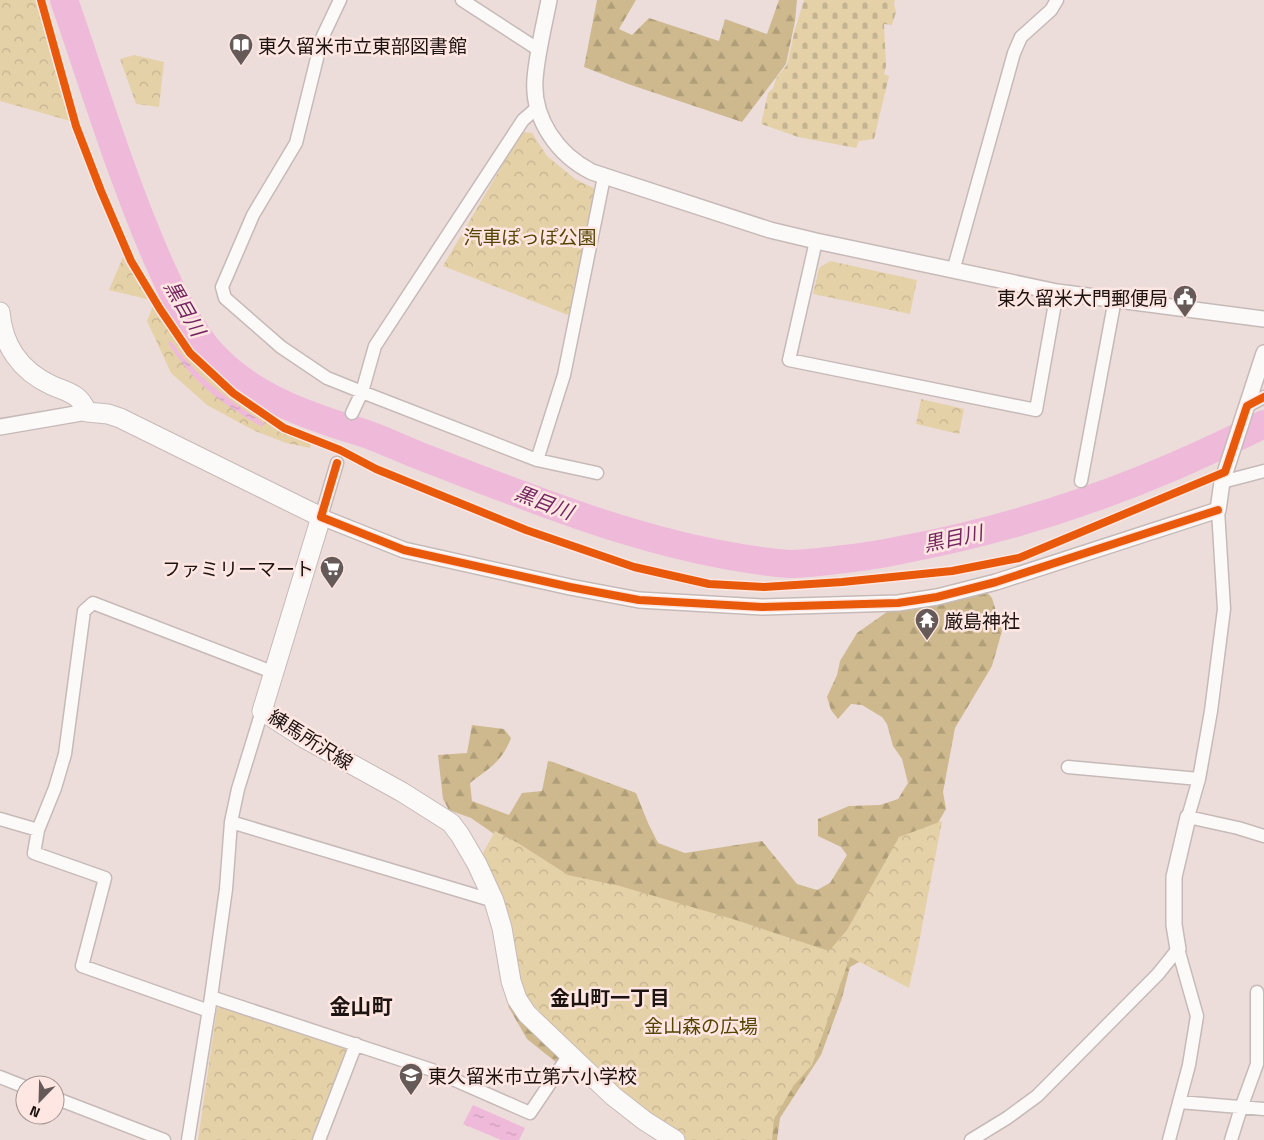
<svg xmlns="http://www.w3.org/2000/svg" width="1264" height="1140" viewBox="0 0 1264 1140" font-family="'Titillium Web','Noto Sans JP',sans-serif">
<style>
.forest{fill:url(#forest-firs)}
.cemetery{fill:url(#cemetery-stones)}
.park{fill:url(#park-crowns)}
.water{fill:url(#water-ripples)}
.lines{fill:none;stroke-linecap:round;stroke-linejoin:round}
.river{stroke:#efb9da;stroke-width:28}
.minor-casing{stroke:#c6bab8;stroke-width:15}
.tertiary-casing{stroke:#c6bab8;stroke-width:18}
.primary-casing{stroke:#c6bab8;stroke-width:21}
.minor{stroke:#fcfaf9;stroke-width:12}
.tertiary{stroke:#fcfaf9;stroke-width:15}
.primary{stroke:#fcfaf9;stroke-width:19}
.cycleway-casing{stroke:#fee7e2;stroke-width:11}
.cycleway{stroke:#e8590c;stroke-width:8}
.labels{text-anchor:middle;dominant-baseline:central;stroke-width:5;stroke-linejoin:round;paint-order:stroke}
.poi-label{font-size:19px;fill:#1d1412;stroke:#fee7e2;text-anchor:start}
.park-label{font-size:19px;fill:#554403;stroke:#fee7e2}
.street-label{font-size:19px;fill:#1d1412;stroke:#fee7e2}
.water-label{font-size:20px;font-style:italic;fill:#752661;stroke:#fee7e2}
.neighbourhood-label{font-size:20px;font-weight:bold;fill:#1d1412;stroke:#fee7e2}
.quarter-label{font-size:21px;font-weight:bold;fill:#1d1412;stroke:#fee7e2}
</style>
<defs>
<pattern id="forest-firs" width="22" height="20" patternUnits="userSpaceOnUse" patternTransform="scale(1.25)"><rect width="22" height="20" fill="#ceb98e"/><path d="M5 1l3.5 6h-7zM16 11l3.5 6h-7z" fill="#b09e79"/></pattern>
<pattern id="cemetery-stones" width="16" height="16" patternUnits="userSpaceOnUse" patternTransform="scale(1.25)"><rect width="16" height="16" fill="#e5d1a8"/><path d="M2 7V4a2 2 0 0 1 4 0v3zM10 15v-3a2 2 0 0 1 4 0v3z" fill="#c4b390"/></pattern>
<pattern id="park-crowns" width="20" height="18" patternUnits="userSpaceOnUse" patternTransform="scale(1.25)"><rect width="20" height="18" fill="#e5d1a8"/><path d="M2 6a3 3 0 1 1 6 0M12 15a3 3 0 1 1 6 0" fill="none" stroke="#c4b390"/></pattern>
<pattern id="water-ripples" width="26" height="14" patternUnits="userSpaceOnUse" patternTransform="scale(1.25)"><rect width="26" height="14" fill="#efb9da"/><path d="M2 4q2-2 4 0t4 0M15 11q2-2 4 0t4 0" fill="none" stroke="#cc9eba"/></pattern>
</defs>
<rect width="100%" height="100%" fill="#ecddda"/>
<path class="forest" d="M597 0H636L619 29 632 35 649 18 719 41 725 19 767 34 779 0H797L795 21 786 64 742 122 628 84 584 67Z
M986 591 992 598 1002 631 992 666 955 728 943 792 946 809 939 821 912 933 850 967 842 998 821 1055 780 1118 777 1140H680L642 1125 582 1083 527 1039 508 1006 517 987 500 838 471 818 449 810 443 799 438 755 467 753 472 725 504 729 511 738C502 762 489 768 470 783L472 801 509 815 522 793 542 791 548 761 553 762 636 793 648 823 658 843 685 853 762 841 797 884 817 890 830 883 847 855 841 847 818 836V819L849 806 880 805 898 799 908 783 902 759 893 746 887 724 882 717 862 705 851 704 838 719 831 710 827 697 837 675 840 661 857 633 894 607Z"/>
<path class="cemetery" d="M804 0H895L894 4 896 12 892 25 884 24 886 66 884 74 889 76 874 139 859 141 856 148 798 137 761 124 768 93 773 88 777 77 787 65 795 29Z"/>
<path class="park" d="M0 0H40L74 122 0 101Z
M134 55 164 62 159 107 136 104 120 59Z
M522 132 532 133 547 156 575 179 600 191 573 317 443 266Z
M126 250 156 301 190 353 233 393 284 428 312 439 310 448 286 443 253 430 207 405 171 373 147 321 155 301 109 290Z
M830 261 917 280 910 314 813 294 819 268Z
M921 399 964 409 959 434 916 424Z
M942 821 918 948 909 988 850 957 812 1065 794 1085 774 1119 772 1140H675L527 1014 477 864 495 831 518 843 568 875 620 886 733 919 829 951 847 930 899 837Z
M220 1005 342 1046 348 1052 312 1140H198L217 1009Z"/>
<path class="water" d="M171 341C198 378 226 398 264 423L262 427C220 402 195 385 168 343Z
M473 1105 525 1128 519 1140H501L463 1124Z"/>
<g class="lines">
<path class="river" d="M64 0C94 86 120 173 156 256 170 288 185 321 207 348 246 394 301 414 357 431 378 437 399 448 420 456 538 501 661 553 789 564 799 564 809 563 819 562 847 559 874 556 901 550 1030 526 1147 484 1264 424"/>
<defs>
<path id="minor" d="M340 0 322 38 296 143 253 215 222 287 225 298 281 347 327 378 362 392 537 460 597 473
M462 0 539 50
M816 241 789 360 1036 410 1057 292
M953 271 1014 53 1021 37 1051 10 1057 0
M1247 406 1264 397
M352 413 362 392 375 346 523 120 538 107
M537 460 564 375 604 177
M1081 481 1115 299
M1222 482 1264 471
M1218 510 1224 609 1211 711 1199 779 1188 817 1238 828 1264 836
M321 517 337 463
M1068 767 1199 779
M0 819 38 830
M231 822 494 901
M211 997 432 1070 530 1113 569 1055
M209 1011 82 966 105 878 34 853 38 830 55 788 65 754 84 611 93 603 275 673
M0 1077 25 1087
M55 1098 164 1140
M1179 1102 1264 1109
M188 1140 211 997 226 889 231 822 238 789 262 711
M319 1140 356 1044
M971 1140 1007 1118 1037 1096 1158 974 1178 949
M1169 1140 1189 1065 1197 1016 1178 949
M1231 1140 1241 1108 1257 1064V992"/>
<path id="tertiary" d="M549 0C544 26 537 53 535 79 532 119 558 155 592 172L770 230 816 241 1057 292 1264 319
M0 427 87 412
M321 517 404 550 570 587 639 600 762 607 898 603 937 597 996 582 1218 510 1222 482 1264 353
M1178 949 1174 925V877L1188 817"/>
<path id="primary" d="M0 312C3 346 21 371 51 385 69 393 79 393 87 412L108 414 120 418 321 517 262 711 304 738 402 792 451 823 460 835 477 864 494 901 502 928 511 981 517 999 527 1014 613 1096 645 1121 675 1140"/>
</defs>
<use href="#minor" class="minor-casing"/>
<use href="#tertiary" class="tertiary-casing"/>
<use href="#primary" class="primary-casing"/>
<use href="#minor" class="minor"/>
<use href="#tertiary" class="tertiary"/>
<use href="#primary" class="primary"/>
<defs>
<path id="cycleway" d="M41 0 76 126 101 191 131 261 160 309 190 353 233 393 284 428 340 450 376 469 526 530 634 567 709 584 764 587 842 582 952 571 1019 558 1225 472 1247 406 1264 397
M337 463 321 517 404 550 570 587 639 600 762 607 898 603 937 597 996 582 1218 510"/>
</defs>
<use href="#cycleway" class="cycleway-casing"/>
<use href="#cycleway" class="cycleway"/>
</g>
<defs>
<symbol id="library-pin" viewBox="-11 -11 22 30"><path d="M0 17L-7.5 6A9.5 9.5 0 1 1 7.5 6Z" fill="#655a58" stroke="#fee7e2"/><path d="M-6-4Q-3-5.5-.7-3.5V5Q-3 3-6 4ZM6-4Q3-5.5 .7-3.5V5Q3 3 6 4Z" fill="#fff"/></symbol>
<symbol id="civic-pin" viewBox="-11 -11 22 30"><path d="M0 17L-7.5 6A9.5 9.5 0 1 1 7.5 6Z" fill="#655a58" stroke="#fee7e2"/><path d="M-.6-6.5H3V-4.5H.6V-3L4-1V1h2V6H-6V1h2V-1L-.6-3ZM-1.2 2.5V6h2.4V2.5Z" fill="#fff"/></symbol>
<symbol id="supermarket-pin" viewBox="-11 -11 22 30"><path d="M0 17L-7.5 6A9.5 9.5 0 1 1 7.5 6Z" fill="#655a58" stroke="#fee7e2"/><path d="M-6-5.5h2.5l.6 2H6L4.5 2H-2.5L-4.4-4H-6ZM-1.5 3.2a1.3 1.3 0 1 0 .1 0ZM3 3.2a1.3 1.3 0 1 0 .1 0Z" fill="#fff"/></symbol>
<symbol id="temple-pin" viewBox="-11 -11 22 30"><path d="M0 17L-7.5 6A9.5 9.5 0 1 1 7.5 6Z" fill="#655a58" stroke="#fee7e2"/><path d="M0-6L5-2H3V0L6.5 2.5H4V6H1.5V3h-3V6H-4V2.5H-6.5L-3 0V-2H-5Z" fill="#fff"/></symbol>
<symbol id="school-pin" viewBox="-11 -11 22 30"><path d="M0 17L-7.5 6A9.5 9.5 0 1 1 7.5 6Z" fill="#655a58" stroke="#fee7e2"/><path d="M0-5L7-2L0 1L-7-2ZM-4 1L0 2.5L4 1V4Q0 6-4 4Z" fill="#fff"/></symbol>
</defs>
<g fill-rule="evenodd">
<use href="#library-pin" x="227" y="31" width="28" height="38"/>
<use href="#civic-pin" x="1171" y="283" width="28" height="38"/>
<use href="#supermarket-pin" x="318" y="554" width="28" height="38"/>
<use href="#temple-pin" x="913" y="606" width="28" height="38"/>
<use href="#school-pin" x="397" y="1061" width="28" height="38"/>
</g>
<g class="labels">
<g class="poi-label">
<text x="258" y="45">東久留米市立東部図書館</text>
<text x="1168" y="297" text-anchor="end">東久留米大門郵便局</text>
<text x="314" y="568" text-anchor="end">ファミリーマート</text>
<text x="944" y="620">厳島神社</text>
<text x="428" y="1075">東久留米市立第六小学校</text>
</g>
<g class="park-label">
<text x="530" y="236">汽車ぽっぽ公園</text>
<text x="701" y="1025">金山森の広場</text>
</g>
<g class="street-label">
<text transform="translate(311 739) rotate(32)">練馬所沢線</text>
</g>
<g class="water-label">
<text transform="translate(185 308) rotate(60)">黒目川</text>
<text transform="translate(544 502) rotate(21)">黒目川</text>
<text transform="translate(953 538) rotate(-12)">黒目川</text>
</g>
<g class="neighbourhood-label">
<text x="610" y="997">金山町一丁目</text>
</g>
<g class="quarter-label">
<text x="361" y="1006">金山町</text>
</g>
</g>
<g transform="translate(40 1100) rotate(203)"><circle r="24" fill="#fee7e2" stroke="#a4938f"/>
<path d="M0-4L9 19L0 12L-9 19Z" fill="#655a58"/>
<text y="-8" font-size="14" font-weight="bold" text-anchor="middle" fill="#1d1412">N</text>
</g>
</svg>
